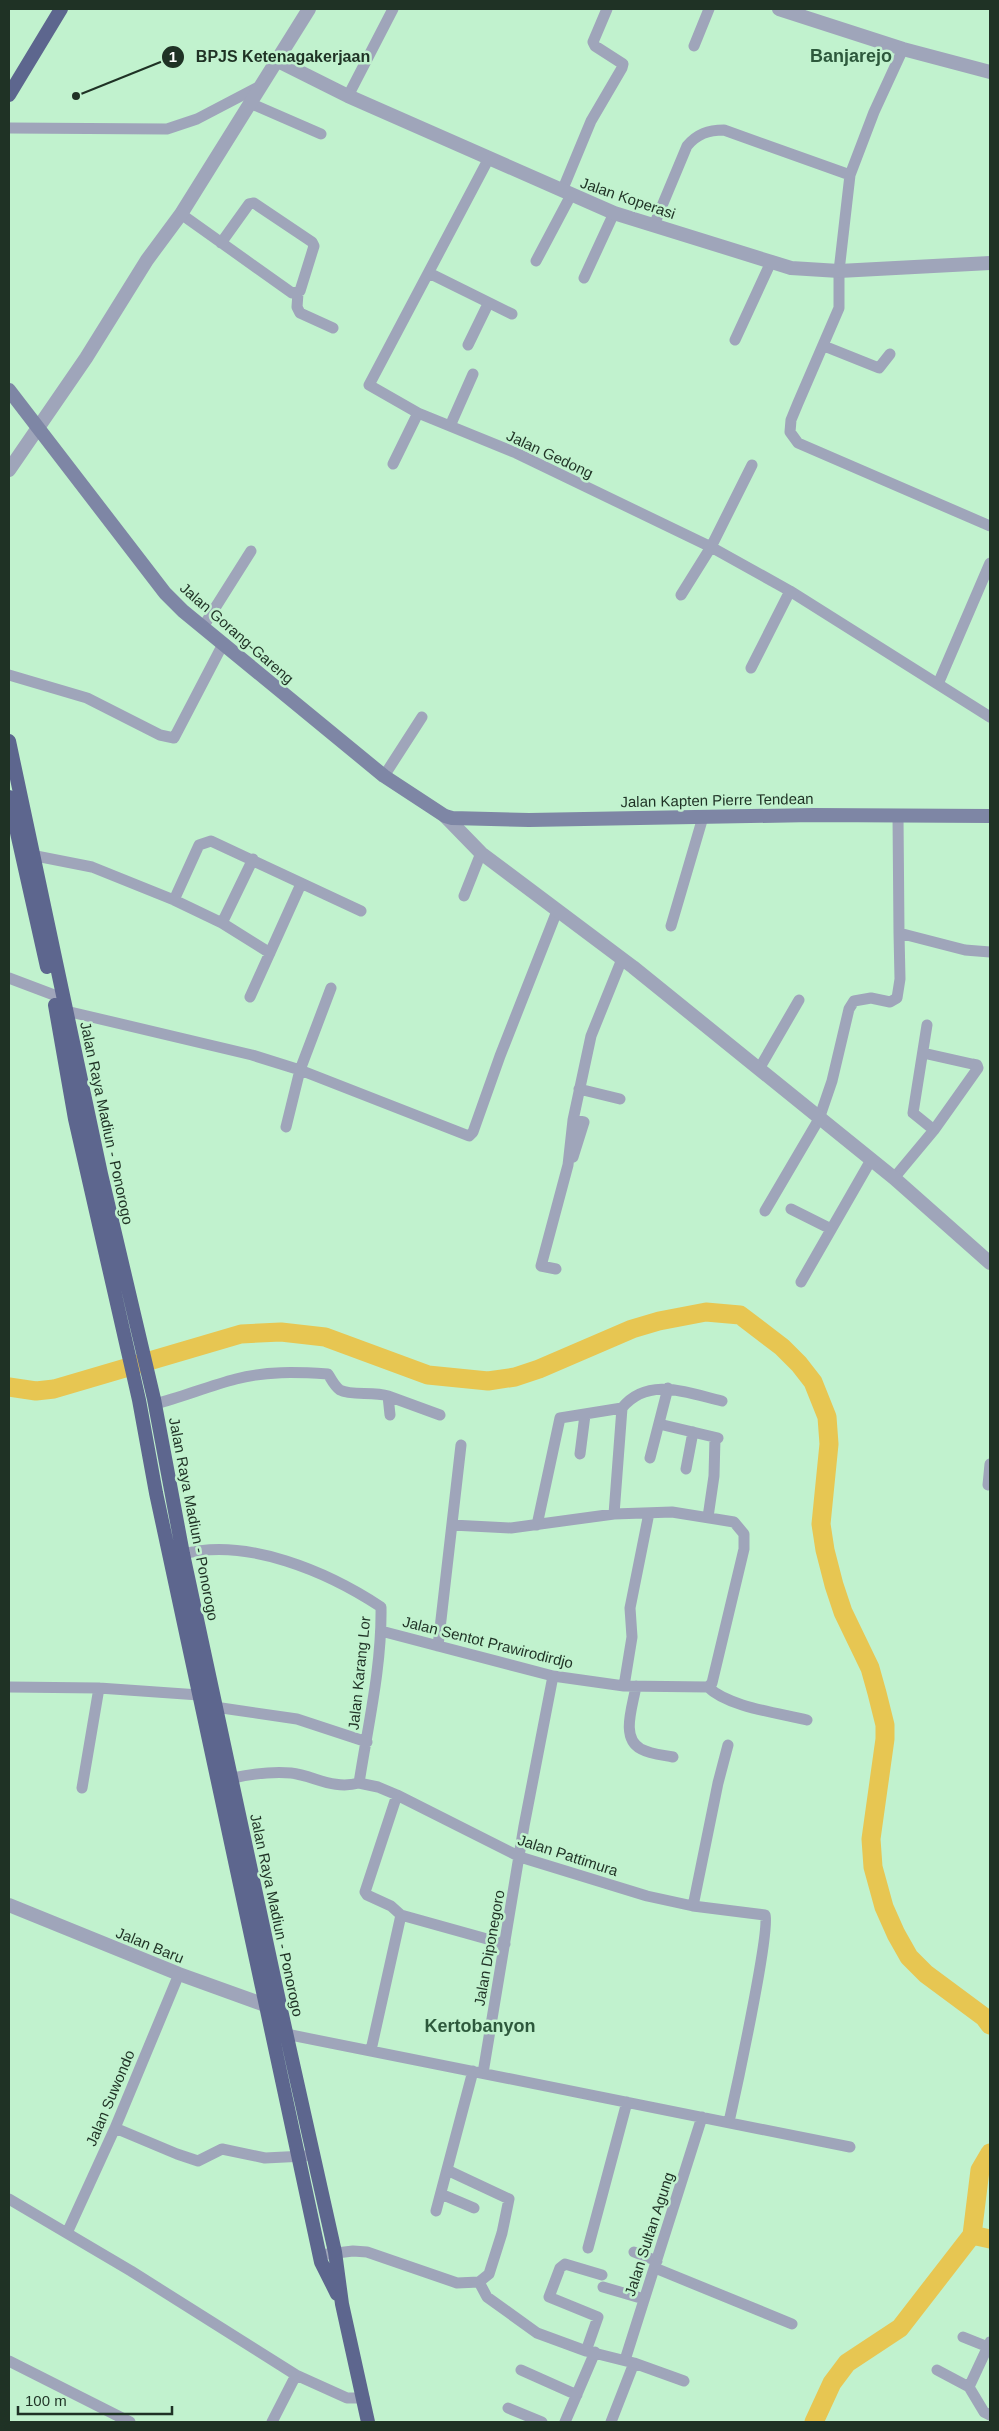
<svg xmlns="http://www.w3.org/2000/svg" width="999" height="2431" viewBox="0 0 999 2431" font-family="Helvetica,sans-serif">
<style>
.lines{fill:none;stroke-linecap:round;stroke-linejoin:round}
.river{stroke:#e7c652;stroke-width:19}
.minor{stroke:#9fa5ba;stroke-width:11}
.tertiary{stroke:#9fa5ba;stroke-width:14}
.secondary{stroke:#7e86a5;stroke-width:14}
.trunk{stroke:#5d668e;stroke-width:14}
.labels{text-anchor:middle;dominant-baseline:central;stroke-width:5;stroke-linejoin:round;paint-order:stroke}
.street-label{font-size:15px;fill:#1f3225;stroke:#c1f2ce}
.quarter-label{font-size:18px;font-weight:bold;fill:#2d593c;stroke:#c1f2ce}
.leader{fill:none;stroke:#1f3225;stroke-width:2}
.callout-dot{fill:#1f3225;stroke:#c1f2ce;stroke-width:2}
.mark-label{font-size:15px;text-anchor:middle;font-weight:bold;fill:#fff}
.callout-label{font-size:16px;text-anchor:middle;font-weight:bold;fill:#1f3225;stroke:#c1f2ce;stroke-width:5;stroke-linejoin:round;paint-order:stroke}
</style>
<rect width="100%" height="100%" fill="#c1f2ce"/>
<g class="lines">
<path class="river" d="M9 1387 36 1391 54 1389 241 1334 281 1332 325 1337 428 1375 488 1381 515 1377 539 1369 632 1329 659 1321 706 1312 740 1315 782 1347 799 1364 813 1382 827 1417 829 1444 821 1524 825 1550 834 1585 843 1612 870 1668 877 1693 885 1725V1739L871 1839 873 1867 884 1907 896 1934 909 1957 926 1974 984 2017 990 2025
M972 2235 990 2239
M814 2422 832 2383 847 2363 900 2328 972 2235 980 2170 990 2153"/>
<path class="minor" d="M694 46 709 9
M903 49 874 112 850 175 839 271V308L798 403 791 420 790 432 798 443 990 526
M348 96 393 9
M252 104 321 134
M9 128 167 129 197 119 262 85
M489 158 369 385 418 413 516 453 711 547 790 591 990 717
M562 191 591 121 622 68 623 64 595 46 593 42 607 9
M181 214 292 293 300 291 314 246 312 242 254 203 249 204 221 243
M654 225 687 146C697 134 708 130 724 130L850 175
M536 261 571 195
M429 273 512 314
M584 278 614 213
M298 293 297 307 300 313 333 328
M735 340 771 262
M468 345 488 304
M824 346 879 368 890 354
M450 426 473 374
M393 464 418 413
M681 595 711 547 752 465
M203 627 251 551
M751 668 790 591
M9 675 87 698 160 735 174 738 223 644
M938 684 990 563
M384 776 422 717
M898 816 899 933
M31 855 92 867 174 900 222 923 270 953
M464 896 481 853
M174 900 199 845 211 841 361 911
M222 923 253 859
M671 926 703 817
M9 978 54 995
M250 997 301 884
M66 1011 252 1055 300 1070 469 1136 473 1132 500 1056 557 911
M927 1025 913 1113 934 1130
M759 1069 799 1000
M579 1089 620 1099
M286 1127 300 1070 331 988
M573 1157 584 1122 573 1120
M894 1178 934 1130 978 1068 977 1065 972 1064 923 1053
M791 1209 831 1229
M765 1211 819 1119 832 1081 849 1009 854 1001 871 998 890 1002 897 998 900 979 899 933 965 950 990 952
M556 1269 541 1266 568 1165 573 1120 591 1036 622 959
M801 1282 871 1160
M388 1396 440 1415
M155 1404C182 1397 209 1386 236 1379 266 1371 296 1372 328 1374 331 1379 335 1387 340 1390 351 1396 374 1391 388 1396L390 1415
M659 1424 718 1438
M580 1454 585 1415
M650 1458 668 1388
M686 1469 693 1432
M988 1485 990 1464
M614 1514 622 1408C648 1376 688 1393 722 1401
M708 1517 714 1476 715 1438
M452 1525 511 1528 614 1514 672 1512 734 1522 744 1534V1549L712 1683 708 1687
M537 1525 560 1418 622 1408
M183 1554C247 1537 328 1572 381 1607 382 1666 368 1725 359 1783L378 1787 397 1795 520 1857 647 1896 693 1906 765 1915C771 1929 735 2095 729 2122
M381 1631 553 1676 624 1686 708 1687
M438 1646 461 1445
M624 1686 632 1637 630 1608 649 1513
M636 1686C633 1706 620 1738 641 1749 650 1754 663 1755 673 1757
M9 1687 99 1688 199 1695
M708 1687C728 1707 779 1713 807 1720
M208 1706 297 1719 367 1742
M233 1778C252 1774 271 1771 291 1773 315 1776 333 1790 359 1783
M82 1788 99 1688
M693 1906 718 1783 728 1745
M401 1915 505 1944
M286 2034 850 2147
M371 2050 401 1915 391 1906 367 1895 365 1892 397 1795
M483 2073 524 1826 553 1676
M115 2128 177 2154 198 2161 222 2149 265 2158 305 2156
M441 2194 474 2208
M9 2199 131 2271 296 2375 347 2398H364
M436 2211 473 2071
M67 2233 115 2128 179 1974
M588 2248 627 2102
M634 2252 657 2261
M320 2255 353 2251 367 2252 457 2283 479 2282 489 2274 502 2233 509 2199 447 2170
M655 2268 792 2324
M602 2275 565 2264 560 2268 549 2297 598 2317 586 2351 634 2363 611 2422
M479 2282 487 2297 537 2333 586 2351
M603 2287 644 2299
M963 2337 988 2347
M990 2342 969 2387 984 2412 990 2415
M625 2360 702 2117
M9 2361 130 2422
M634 2363 684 2381
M521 2370 577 2395
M937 2370 969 2387
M508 2408 542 2422
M272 2422 296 2375
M565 2422 595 2352"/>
<path class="tertiary" d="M779 9 903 49 990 72
M278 61 348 96 614 213 791 268 839 271 990 263
M9 470 86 358 147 260 181 214 309 9
M445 816 481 853 633 967 894 1178 990 1263
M9 1905 179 1974 276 2009"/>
<path class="secondary" d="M9 390 165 593 183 611 384 776 445 816 452 818 529 820 813 815 990 816"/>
<path class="trunk" d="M9 95 61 9
M9 741 101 1174 154 1399 183 1554 281 2010 335 2252 342 2304 368 2422
M9 797 47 967
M55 1005 75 1119 139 1400 156 1493 321 2262 337 2294"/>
</g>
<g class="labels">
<g class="street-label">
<text transform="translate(628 198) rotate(19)">Jalan Koperasi</text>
<text transform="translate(550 454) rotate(25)">Jalan Gedong</text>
<text transform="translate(237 633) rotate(41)">Jalan Gorang-Gareng</text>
<text transform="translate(717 800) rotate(-1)">Jalan Kapten Pierre Tendean</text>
<text transform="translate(107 1123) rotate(78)">Jalan Raya Madiun - Ponorogo</text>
<text transform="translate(194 1519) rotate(79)">Jalan Raya Madiun - Ponorogo</text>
<text transform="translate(488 1642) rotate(14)">Jalan Sentot Prawirodirdjo</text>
<text transform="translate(359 1673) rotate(-84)">Jalan Karang Lor</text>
<text transform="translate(568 1855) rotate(18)">Jalan Pattimura</text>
<text transform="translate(277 1915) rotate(78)">Jalan Raya Madiun - Ponorogo</text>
<text transform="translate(150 1945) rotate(22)">Jalan Baru</text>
<text transform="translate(489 1948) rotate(-80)">Jalan Diponegoro</text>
<text transform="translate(110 2098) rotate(-67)">Jalan Suwondo</text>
<text transform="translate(649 2234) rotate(-72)">Jalan Sultan Agung</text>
</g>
<g class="quarter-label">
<text x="851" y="56">Banjarejo</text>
<text x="480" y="2026">Kertobanyon</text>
</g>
</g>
<path class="leader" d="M76 96L173 57"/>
<g class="callout-dot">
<circle cx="76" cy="96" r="5"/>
<circle cx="173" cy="57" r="12"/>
</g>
<g class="mark-label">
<text x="173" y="62">1</text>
</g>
<g class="callout-label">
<text x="283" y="62">BPJS Ketenagakerjaan</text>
</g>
<rect width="999" height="2431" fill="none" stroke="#1f3225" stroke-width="20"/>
<path d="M18 2406v8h154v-8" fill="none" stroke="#1f3225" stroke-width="2.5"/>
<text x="25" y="2406" font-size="15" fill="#1f3225" stroke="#c1f2ce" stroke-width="4" paint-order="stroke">100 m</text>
</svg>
